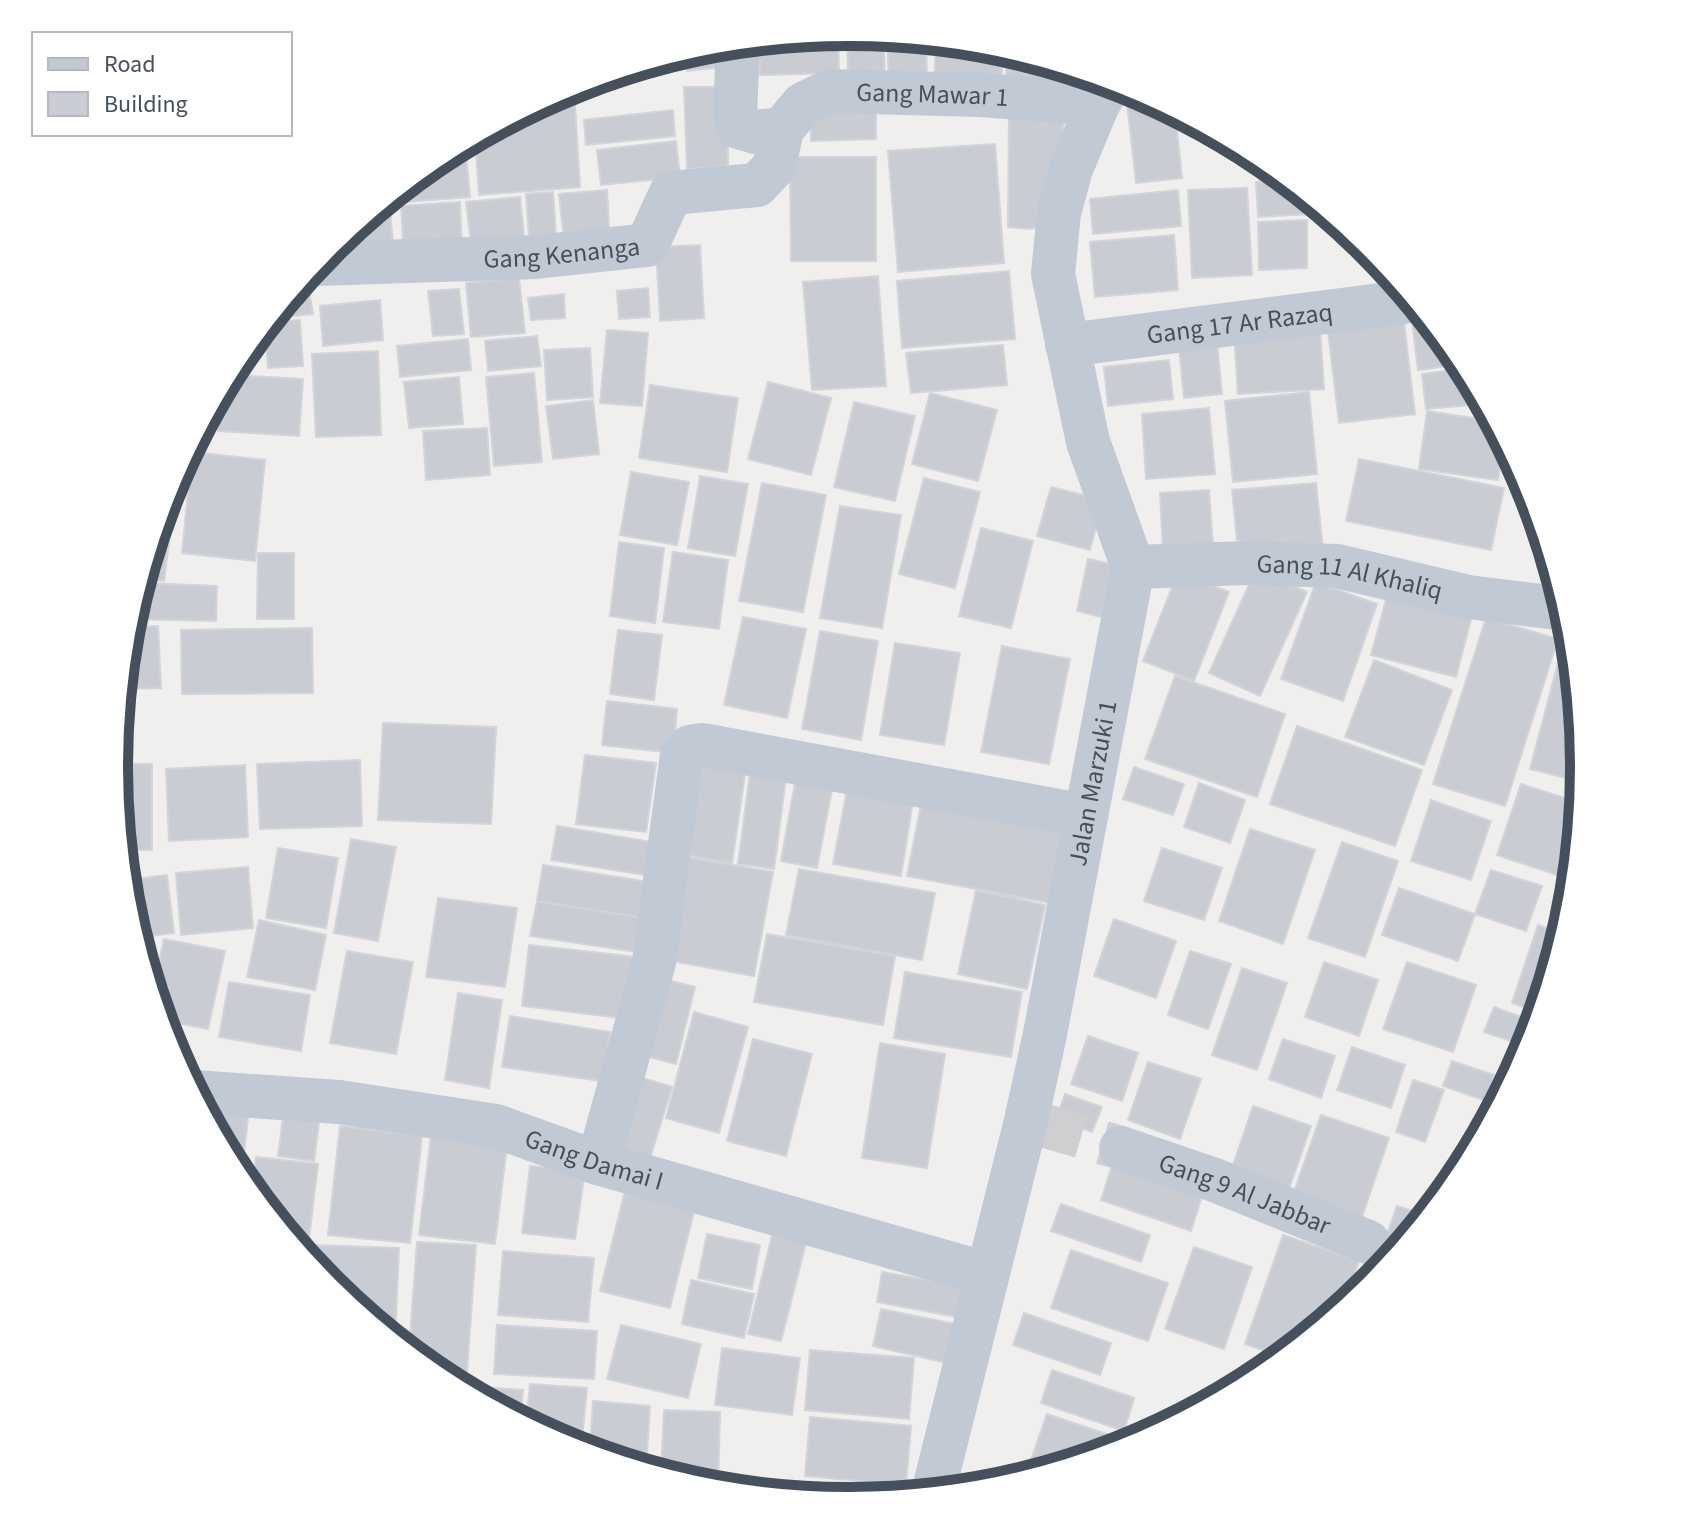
<svg xmlns="http://www.w3.org/2000/svg" width="1698" height="1533" viewBox="0 0 1698 1533" font-family="'Source Sans 3',sans-serif">
<style>
.building{fill:#caccd4;stroke:#d2d4da;stroke-width:2}
.lines{fill:none;stroke-linecap:round;stroke-linejoin:round}
.street-tunnel{stroke:#cfced1;stroke-width:44;stroke-dasharray:44 22;stroke-linecap:butt}
.street{stroke:#c1c9d4;stroke-width:44}
.labels{text-anchor:middle;dominant-baseline:central;stroke-width:6;stroke-linejoin:round;paint-order:stroke}
.street-label{font-size:26px;fill:#46505c;stroke:#fff}
.rim{fill:none;stroke:#46505c;stroke-width:10}
</style>
<rect width="100%" height="100%" fill="#f1eeee"/>
<path class="building" d="M847 32 883 35 885 74 848 76Z
M838 33 839 73 760 75 759 41Z
M887 36 926 40 927 83 889 84Z
M935 40 1002 49V88L935 87Z
M729 44 731 66 687 71 685 52 706 46Z
M1007 50 1083 74 1082 87 1006 85Z
M684 87H727L728 166 687 169Z
M1139 93 1175 112 1182 178 1136 183 1126 94Z
M876 103V139L811 141V105Z
M575 106 580 187 479 195 475 138 528 109Z
M1066 106 1051 224 1030 229 1008 227 1009 110Z
M673 110 675 136 586 145 584 120Z
M1208 130 1225 139 1209 140Z
M676 141 680 177 601 185 597 150Z
M465 143 470 197 405 202 403 187 441 156Z
M995 144 1004 263 898 272 888 151Z
M790 157H876V261H791Z
M1287 180 1308 197V214L1258 217 1256 182Z
M1247 188 1252 275 1192 278 1188 190Z
M607 190 610 246 565 249 559 194Z
M1178 190 1181 226 1093 234 1090 199Z
M553 192 557 251 530 253 526 194Z
M520 197 525 246 472 252 466 202Z
M389 199 394 254 330 247Z
M460 202 462 253 404 256 401 206Z
M1307 220V268L1259 270 1258 222Z
M1174 235 1178 290 1095 297 1090 242Z
M700 245 704 318 660 321 656 247Z
M1009 271 1015 339 902 348 897 281Z
M306 275 313 314 272 318Z
M878 276 886 386 812 390 803 282Z
M519 278 525 333 471 337 466 283Z
M648 288 650 317 619 319 617 291Z
M459 289 464 334 433 336 428 291Z
M564 294 565 318 531 320 528 298Z
M380 300 383 340 323 346 320 306Z
M1421 311 1460 359 1463 364 1418 370 1411 312Z
M1403 314 1415 414 1339 423 1327 323Z
M300 320 303 366 268 368 265 326 268 322Z
M1320 328 1324 389 1238 394 1234 334Z
M607 330 648 333 642 406 600 403Z
M1216 333 1222 394 1184 398 1178 337Z
M537 336 541 366 488 371 485 341Z
M468 339 471 370 400 377 397 346Z
M1003 345 1007 385 911 393 906 353Z
M590 348 593 397 547 400 544 350Z
M378 351 381 435 316 437 312 354Z
M1169 360 1173 399 1108 406 1104 367Z
M1465 368 1484 404 1426 409 1422 374Z
M534 373 542 462 494 466 486 377Z
M230 375 303 379 299 436 218 431 221 391Z
M459 377 463 424 409 428 404 382Z
M768 382 831 398 811 475 748 459Z
M650 385 738 398 727 472 639 458Z
M1309 392 1317 474 1233 482 1225 401Z
M930 393 997 410 978 481 912 464Z
M593 400 599 454 553 459 546 406Z
M854 402 915 416 895 501 834 487Z
M1209 408 1215 474 1146 479 1142 414Z
M1427 411 1493 421 1503 440 1498 480 1419 469Z
M209 413H212L206 450 191 447Z
M487 428 490 475 426 480 423 431Z
M192 452 265 460 255 561 182 553Z
M1359 459 1504 488 1491 550 1346 521Z
M178 471 164 581 142 578 171 485Z
M631 472 689 482 677 545 620 535Z
M700 476 748 484 735 556 688 548Z
M924 478 980 492 955 588 899 574Z
M762 483 826 495 803 612 739 601Z
M1316 483 1323 550 1278 555 1237 540 1232 490Z
M1051 487 1103 500 1090 550 1037 536Z
M1209 490 1213 546 1163 549 1160 493Z
M840 506 901 515 882 628 820 618Z
M1534 507 1552 566 1537 567Z
M981 528 1033 541 1011 628 959 616Z
M619 542 664 548 655 623 610 616Z
M673 552 728 560 719 629 663 622Z
M258 553H294V619H257Z
M1088 559 1126 567 1113 620 1077 611Z
M1256 569 1307 592 1260 696 1209 673Z
M1178 572 1229 592 1194 681 1143 661Z
M1316 582 1377 604 1343 701 1281 679Z
M141 583 217 586 216 621 130 619Z
M1390 585 1474 608 1456 677 1371 655Z
M743 617 806 629 787 718 724 705Z
M1486 618 1558 639 1505 806 1433 784Z
M1568 625 1583 767 1582 782 1530 769Z
M158 626 161 688 122 689 128 627Z
M312 628 313 693 182 694 181 630Z
M618 630 662 635 654 700 610 694Z
M820 631 878 641 861 740 802 729Z
M895 643 960 653 944 745 880 735Z
M1002 646 1070 659 1049 764 981 752Z
M1374 660 1452 690 1424 765 1345 737Z
M1175 676 1285 714 1257 797 1145 759Z
M607 701 677 709 673 753 602 745Z
M383 723 496 727 491 824 378 820Z
M1297 726 1422 770 1395 846 1270 804Z
M692 753 747 761 732 863 677 853Z
M585 755 656 763 646 832 576 824Z
M360 760 362 826 260 829 257 764Z
M115 764H152V850H123Z
M245 765 248 837 169 841 166 769Z
M751 765 787 770 774 869 738 864Z
M1134 767 1184 784 1173 815 1123 799Z
M797 772 834 779 817 868 781 861Z
M1199 783 1245 800 1230 843 1184 827Z
M1521 784 1580 803 1575 849 1566 878 1497 855Z
M847 790 913 801 901 876 833 864Z
M1431 800 1491 821 1471 880 1411 861Z
M921 805 1070 833 1056 904 907 876Z
M557 826 664 844 658 877 551 860Z
M1250 829 1315 850 1283 944 1219 921Z
M351 839 396 847 378 941 334 933Z
M1342 842 1398 861 1365 957 1308 938Z
M278 848 338 858 326 928 266 918Z
M1162 848 1222 868 1204 920 1144 901Z
M686 857 773 872 754 976 666 960Z
M543 865 655 883 650 919 537 901Z
M248 867 253 928 181 935 176 873Z
M799 869 935 893 922 960 786 935Z
M1491 870 1542 886 1526 931 1475 914Z
M167 875 174 933 137 938 129 909 126 880Z
M1399 888 1475 914 1458 961 1382 935Z
M1571 888 1569 910 1565 925 1557 921Z
M976 890 1045 905 1027 989 958 974Z
M438 898 517 908 505 987 426 977Z
M537 901 650 919 644 953 530 936Z
M1114 919 1176 941 1156 998 1094 976Z
M259 920 326 935 315 990 247 977Z
M1538 925 1562 933 1538 1012 1512 1003Z
M767 934 895 956 883 1025 754 1002Z
M164 939 225 951 208 1029 162 1020 153 991Z
M529 945 636 957 628 1019 522 1006Z
M347 951 413 962 396 1054 330 1043Z
M1190 951 1231 964 1208 1029 1168 1015Z
M1324 962 1378 980 1359 1036 1305 1017Z
M1407 962 1476 985 1453 1052 1383 1029Z
M1242 968 1287 983 1257 1070 1212 1055Z
M905 972 1022 992 1011 1057 894 1038Z
M660 978 695 987 676 1064 641 1055Z
M229 982 310 995 301 1051 219 1037Z
M458 993 502 1000 489 1088 445 1080Z
M1494 1007 1535 1022 1528 1047 1484 1032Z
M694 1012 748 1027 719 1133 666 1118Z
M510 1016 610 1032 602 1081 502 1067Z
M1088 1036 1138 1053 1122 1101 1071 1084Z
M753 1039 812 1054 786 1156 727 1141Z
M1283 1039 1335 1056 1321 1098 1269 1079Z
M880 1043 945 1054 927 1168 862 1158Z
M1352 1047 1405 1065 1391 1108 1337 1090Z
M1452 1061 1494 1075 1486 1101 1443 1086Z
M1148 1062 1201 1079 1180 1139 1128 1120Z
M630 1074 672 1087 648 1165 605 1152Z
M1413 1080 1444 1090 1425 1142 1396 1132Z
M1065 1094 1102 1107 1092 1132 1056 1119Z
M1253 1106 1311 1126 1285 1200 1228 1180Z
M249 1109 242 1170 235 1169 205 1113Z
M284 1110 320 1115 314 1161 278 1156Z
M1321 1115 1389 1138 1361 1220 1292 1197Z
M340 1126 422 1136 410 1243 328 1235Z
M432 1127 508 1137 495 1244 419 1235Z
M1116 1153 1206 1184 1191 1231 1101 1200Z
M256 1157 318 1164 308 1247 296 1245 252 1192Z
M530 1166 585 1172 575 1239 522 1233Z
M627 1183 697 1200 670 1308 600 1291Z
M1061 1204 1150 1235 1141 1262 1051 1231Z
M1397 1206 1426 1215 1394 1255 1381 1251Z
M775 1223 809 1231 781 1341 748 1334Z
M707 1234 760 1245 752 1289 698 1278Z
M1283 1235 1359 1261 1343 1307 1282 1357 1245 1344Z
M417 1242 476 1245 466 1385 454 1384 441 1377 409 1351Z
M313 1245 399 1248 395 1340 329 1286 313 1265Z
M1194 1247 1252 1267 1224 1349 1165 1329Z
M1071 1250 1168 1283 1148 1341 1051 1308Z
M503 1251 594 1258 588 1322 498 1315Z
M1370 1258 1386 1264 1358 1295Z
M882 1272 968 1287 962 1318 877 1302Z
M691 1280 754 1294 744 1338 682 1324Z
M881 1309 955 1324 947 1363 873 1346Z
M1024 1313 1111 1343 1100 1375 1013 1345Z
M497 1325 597 1331 594 1379 494 1374Z
M621 1325 701 1344 688 1398 607 1379Z
M722 1348 800 1358 792 1415 715 1405Z
M810 1350 914 1358 909 1419 805 1410Z
M1052 1370 1134 1398 1124 1431 1041 1403Z
M530 1384 587 1388 581 1449 567 1445 526 1423Z
M470 1386 523 1390 520 1420 470 1393Z
M593 1401 650 1406 646 1469 590 1452Z
M664 1410 720 1412 718 1488 661 1473Z
M1047 1414 1109 1435 1103 1453 1025 1477Z
M810 1417 911 1426 906 1485 805 1476Z
M800 1484 900 1494V1496L849 1501 799 1496Z"/>
<g class="lines">
<path class="street-tunnel" d="M1039 1124 1121 1148"/>
<g class="street">
<path d="M738 43 735 116 738 127 755 132 782 129"/>
<path id="s1" d="M316 264 536 257 647 245 671 193 757 185 774 167 782 129 803 104 830 91 980 95 1098 104"/>
<path id="s2" d="M1067 345 1412 301"/>
<path id="s3" d="M1133 567 1248 563 1337 566 1468 597 1565 609"/>
<path id="s4" d="M194 1092 339 1102 496 1126 598 1163 987 1274"/>
<path id="s5" d="M1121 1148 1212 1179 1368 1242"/>
<path d="M598 1163 654 962 682 755 690 747 702 745 1085 816"/>
<path id="s6" d="M933 1493 1026 1121 1045 1034 1133 567 1088 442 1053 274 1059 213 1071 169 1098 104 1111 82"/>
</g>
</g>
<g class="labels">
<g class="street-label">
<text stroke="none"><textPath href="#s1" startOffset="704">Gang Mawar 1</textPath></text>
<text stroke="none"><textPath href="#s1" startOffset="246">Gang Kenanga</textPath></text>
<text stroke="none"><textPath href="#s2" startOffset="174">Gang 17 Ar Razaq</textPath></text>
<text stroke="none"><textPath href="#s3" startOffset="218">Gang 11 Al Khaliq</textPath></text>
<text stroke="none"><textPath href="#s6" startOffset="728">Jalan Marzuki 1</textPath></text>
<text stroke="none"><textPath href="#s4" startOffset="408">Gang Damai I</textPath></text>
<text stroke="none"><textPath href="#s5" startOffset="132">Gang 9 Al Jabbar</textPath></text>
</g>
</g>
<path d="M0 0H1698V1533H0ZM848 46H850A720 720 0 0 1 1570 766V767A720 720 0 0 1 850 1487H848A720 720 0 0 1 128 767V766A720 720 0 0 1 848 46Z" fill="#fff" fill-rule="evenodd"/>
<path class="rim" d="M848 46H850A720 720 0 0 1 1570 766V767A720 720 0 0 1 850 1487H848A720 720 0 0 1 128 767V766A720 720 0 0 1 848 46Z"/>
<rect x="32" y="32" width="260" height="104" fill="#ffffff" stroke="#b5b9be" stroke-width="2"/>
<rect x="48" y="58" width="40" height="12" fill="#c1c9d4" stroke="#b5b9be" stroke-width="2"/>
<text x="104" y="72" font-size="24" fill="#46505c">Road</text>
<rect x="48" y="92" width="40" height="24" fill="#caccd4" stroke="#b5b9be" stroke-width="2"/>
<text x="104" y="112" font-size="24" fill="#46505c">Building</text>
</svg>
